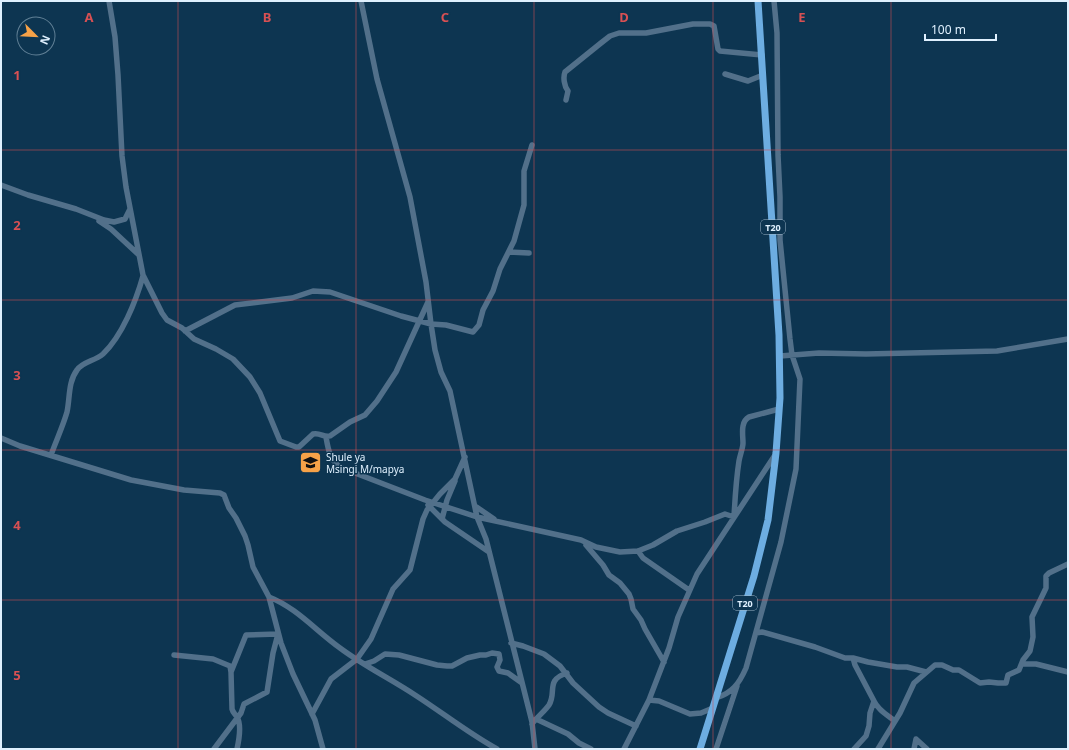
<svg xmlns="http://www.w3.org/2000/svg" width="1069" height="750" viewBox="0 0 1069 750" font-family="'Noto Sans',sans-serif">
<style>
.lines{fill:none;stroke-linecap:round;stroke-linejoin:round}
.minor{stroke:#52708a;stroke-width:5.5}
.major{stroke:#6dade1;stroke-width:7}
.grid{fill:none;stroke:#d85053;stroke-width:1;stroke-opacity:0.55}
.labels{text-anchor:middle;dominant-baseline:central;stroke-width:3;stroke-linejoin:round;paint-order:stroke}
.shield{fill:#0d3551;stroke:#a0b8ca;stroke-width:1}
.shield-label{font-size:9px;font-weight:bold;fill:#dff0fe}
.poi-label{font-size:10px;fill:#dff0fe;stroke:#0d3551;text-anchor:start}
.grid-label{font-size:13px;text-anchor:middle;font-weight:bold;fill:#d85053;stroke:#0d3551;stroke-width:3;stroke-linejoin:round;paint-order:stroke}
</style>
<rect width="100%" height="100%" fill="#0d3551"/>
<g class="lines">
<path class="minor" d="M109 1 115 37 118 75 122 156 126 187 143 275 162 313 167 320 182 328 194 339 216 349 233 359 250 377 260 393 280 441 296 447H299L313 434C320 432 324 438 330 436L350 422 365 415 377 401 396 372 428 302
M361 1 377 79 410 197 426 282 431 324 435 350 441 372 450 391 477 517 486 539 532 722 535 749
M725 74 748 81 763 75
M566 100 568 91C564 86 563 77 565 72L601 43 610 36 619 33H646L693 24H710L714 26 718 49 720 51 762 55
M1 185 28 195 76 209 104 220 114 222 125 219 130 209
M99 221 111 229 139 255
M509 252 529 253
M185 331 235 305 292 298 313 291 330 292 401 316 431 324 446 325 473 332 479 325 483 310 493 291 500 269 514 241 524 205V171L532 145
M780 356 819 353 866 354 997 351 1068 339
M326 437C328 449 330 462 342 468L425 500 477 517 581 540 596 547 620 552 638 551 653 545 677 531 705 522 725 514 734 517C735 498 736 480 739 461 740 455 743 448 743 443 743 435 740 422 749 417L779 409
M1 438 20 446 131 480 184 490 220 493 224 495 229 508 236 518 245 536 248 545 253 567 269 597 281 643 293 674 315 720 323 749
M51 455C56 441 63 426 67 412 70 398 68 382 77 370 82 362 95 361 103 354 122 336 136 301 143 276
M428 505 445 522 489 552
M475 506 494 519
M442 519 447 500 455 481
M586 545 603 565 609 575 620 583 629 594 631 599 633 609 641 620 645 629 664 662
M638 551 643 558 689 590
M269 597C297 608 316 631 340 648 364 666 391 679 415 695 443 713 468 733 497 749
M756 633 762 632 815 647 845 658H853L855 665 874 701 870 713 869 726 866 736 854 749
M511 643 523 646 544 654 560 666 573 683 599 707 608 713 636 726
M174 655 213 659 230 666 231 672 232 709C233 713 235 714 237 717 242 725 239 740 237 749
M853 658 868 662 897 667H907L926 672
M365 664 374 661 385 654 399 655 437 665 447 666H452L467 658 480 655H486L492 653 499 654 500 660 497 667 499 671 508 673 522 683
M1022 664H1036L1068 672
M716 698C732 693 739 684 746 668L781 542 796 469 800 379 792 355 790 339 780 240V197L778 155 777 33 774 1
M649 700 659 701 690 714 701 713 713 708
M874 701C878 710 887 715 895 721
M312 714 331 679 357 659 371 639 393 589 410 570 423 519 427 510 440 494 455 479 465 457
M536 719 568 734 579 743 591 749
M532 724C537 717 545 711 549 705 557 692 545 680 567 673
M214 749 241 713 244 704 267 692 273 653 278 634 246 635 231 672
M624 749 649 700 669 648 678 617 697 574 775 455
M716 749 737 686
M878 749 900 713 914 683 935 665H942L953 670H959L980 683 989 682 998 683H1006L1008 675 1019 670 1023 660 1030 651 1033 637 1032 617 1046 588V576L1049 573 1068 564
M914 749 916 739 927 749"/>
<path class="major" d="M700 749 754 576 768 520 776 453 780 398 779 335 758 1"/>
</g>
<path class="grid" d="M178 1V749M356 1V749M534 1V749M713 1V749M891 1V749M1 150H1068M1 300H1068M1 450H1068M1 600H1068"/>
<defs>
<symbol id="school-square" viewBox="-11 -11 22 22"><rect x="-9" y="-9" width="18" height="18" rx="4" fill="#f6a248" stroke="#0d3551"/><path d="M0-5L7-2L0 1L-7-2ZM-4 1L0 2.5L4 1V4Q0 6-4 4Z" fill="#111"/></symbol>
</defs>
<g fill-rule="evenodd">
<use href="#school-square" x="298" y="450" width="25" height="25"/>
</g>
<g class="labels">
<g class="shield">
<rect x="761" y="220" width="24" height="14" rx="3"/>
<rect x="733" y="596" width="24" height="14" rx="3"/>
</g>
<g class="shield-label">
<text x="773" y="227">T20</text>
<text x="745" y="603">T20</text>
</g>
<g class="poi-label">
<text x="326" y="457">Shule ya<tspan x="326" dy="12">Msingi M/mapya</tspan></text>
</g>
</g>
<g class="grid-label">
<text x="89" y="22">A</text>
<text x="267" y="22">B</text>
<text x="445" y="22">C</text>
<text x="624" y="22">D</text>
<text x="802" y="22">E</text>
<text x="17" y="80">1</text>
<text x="17" y="230">2</text>
<text x="17" y="380">3</text>
<text x="17" y="530">4</text>
<text x="17" y="680">5</text>
</g>
<rect width="1069" height="750" fill="none" stroke="#dff0fe" stroke-width="4"/>
<g transform="translate(36 36) rotate(114)"><circle r="19" fill="#0d3551" stroke="#618096"/>
<path d="M0-3L7 15L0 10L-7 15Z" fill="#f6a248"/>
<text y="-6" font-size="11" font-weight="bold" text-anchor="middle" fill="#dff0fe">N</text>
</g>
<path d="M925 34v6h71v-6" fill="none" stroke="#dff0fe" stroke-width="2"/>
<text x="931" y="34" font-size="12" fill="#dff0fe" stroke="#0d3551" stroke-width="3" paint-order="stroke">100 m</text>
</svg>
